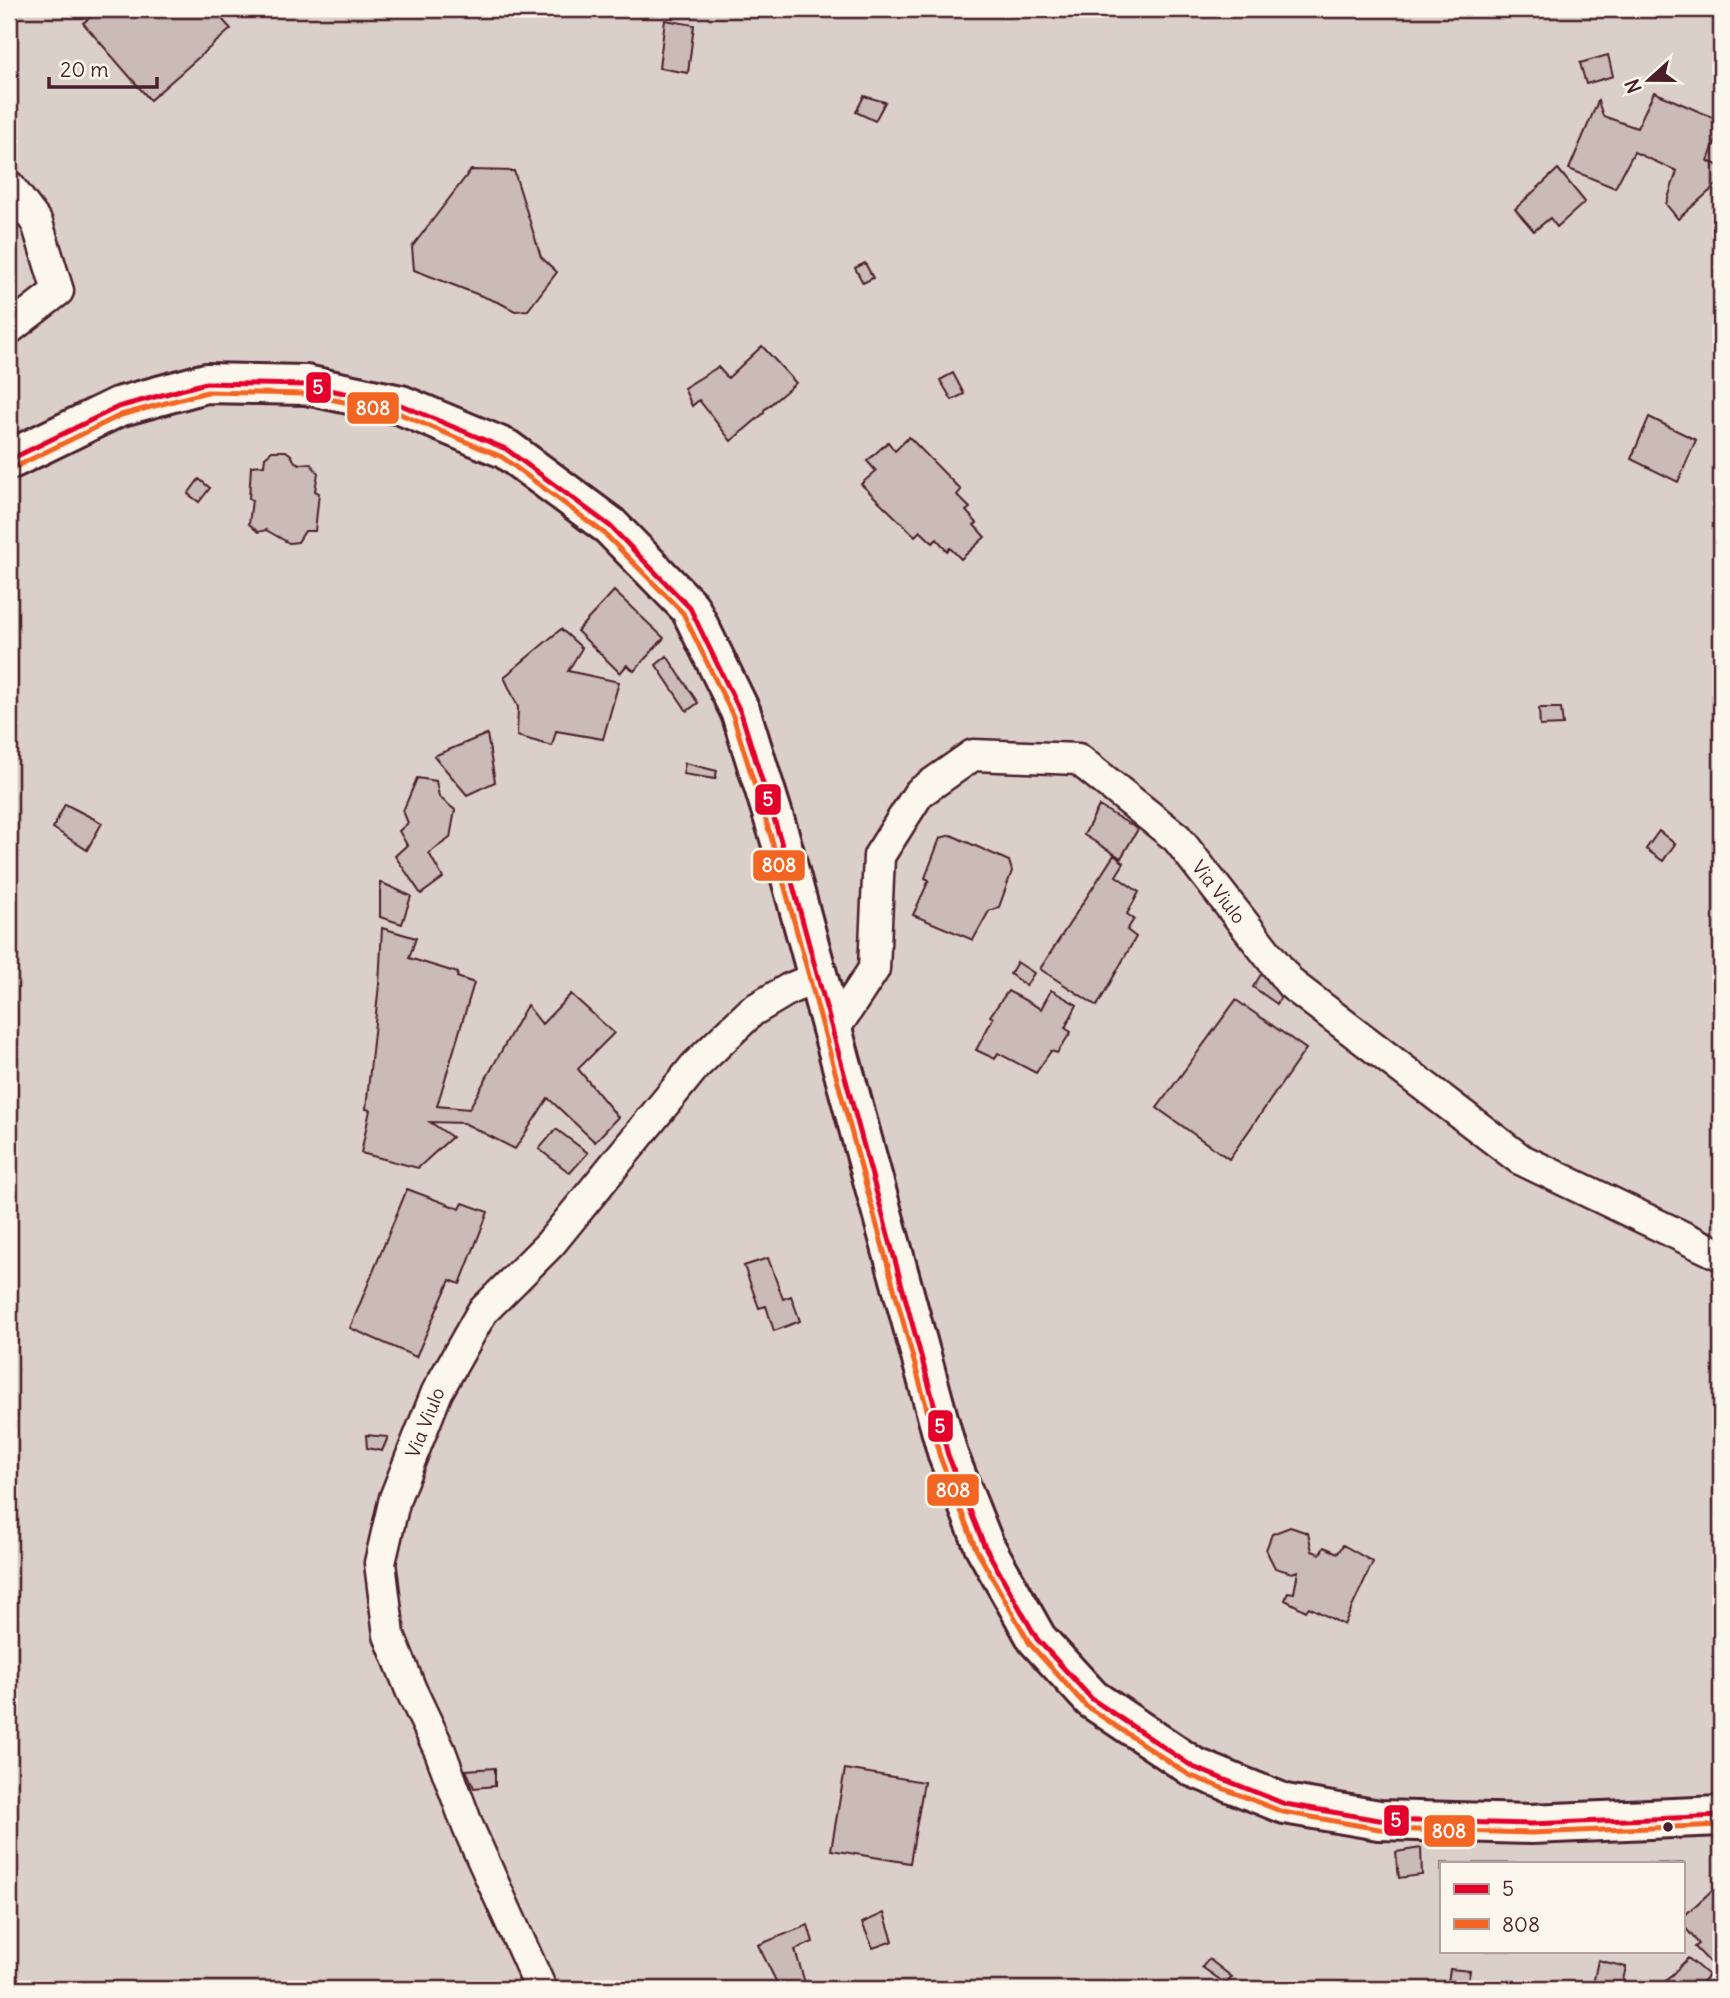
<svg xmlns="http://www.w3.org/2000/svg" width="1730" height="1998" viewBox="0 0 1730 1998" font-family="Delius,sans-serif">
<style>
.green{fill:#dbd0c9;stroke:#92787a;stroke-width:2;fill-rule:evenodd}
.building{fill:#cabbb6;stroke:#4a1f2b;stroke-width:2}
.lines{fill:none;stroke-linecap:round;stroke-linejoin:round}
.street-casing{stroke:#4a1f2b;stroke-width:35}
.secondary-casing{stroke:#4a1f2b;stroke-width:44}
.street{stroke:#fbf7ec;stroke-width:30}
.secondary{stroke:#fbf7ec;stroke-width:38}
.bus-1-casing{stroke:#fbf7ec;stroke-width:10}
.bus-2-casing{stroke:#fbf7ec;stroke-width:10}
.bus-1{stroke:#e4002b;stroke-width:5}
.bus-2{stroke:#f26522;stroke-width:5}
.bus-dot{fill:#4a1f2b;stroke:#fbf7ec;stroke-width:2.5}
.labels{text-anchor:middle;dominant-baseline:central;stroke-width:5;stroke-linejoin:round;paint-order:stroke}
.street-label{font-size:19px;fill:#4a1f2b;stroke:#fbf7ec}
.line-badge{stroke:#fbf7ec;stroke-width:2.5}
.badge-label{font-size:19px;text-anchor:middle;font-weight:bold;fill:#fff}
</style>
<rect width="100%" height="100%" fill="#f4eee4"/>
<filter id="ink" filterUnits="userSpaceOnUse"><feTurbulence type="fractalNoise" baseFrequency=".0143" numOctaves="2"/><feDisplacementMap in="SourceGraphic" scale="14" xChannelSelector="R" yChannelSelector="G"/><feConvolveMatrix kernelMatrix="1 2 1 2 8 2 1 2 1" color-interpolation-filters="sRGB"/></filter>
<g filter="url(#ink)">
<path class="green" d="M9 9H1721V1989H9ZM1441 1863H1683V1951H1441Z"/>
<path class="building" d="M101 9H213L231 29 150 100 83 23Z
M665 20 694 25 688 73 659 68Z
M1608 55 1613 76 1586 84 1580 63Z
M1654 92 1721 121V127L1708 161 1721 167V181L1678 219 1666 204 1677 171 1634 152 1615 188 1569 169 1598 101 1603 116 1637 128Z
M864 96 885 102 875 121 856 112Z
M1558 169 1585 202 1557 227 1550 218 1534 231 1515 209Z
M471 170 514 171 541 257 557 272 528 310 515 311 500 303 414 270 412 247Z
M865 263 873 278 863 283 855 268Z
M762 346 796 383 764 410V413L731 441 699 400 692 406 684 388 718 367 728 378Z
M953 373 964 394 952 400 940 380Z
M1649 417 1696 440 1678 482 1631 459Z
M909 437 961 490 957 495 970 508 966 511 977 523 974 525 985 537 961 559 950 548 947 551 937 539 933 543 920 531 915 536 861 484 876 471 867 461 888 442 895 451Z
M272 451H286L291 455 295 462 300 464 310 463 318 473 315 491 319 493 315 531H305L298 542 289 543 266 530 258 532 249 524 252 500 249 499 251 466 264 465 265 457Z
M199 479 210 488 199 502 188 494Z
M614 591 664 638 634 671 627 665 620 673 577 631Z
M561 629 582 648 568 671 619 682 603 739 556 731 552 746 517 736 518 707 504 677Z
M667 656 698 703 687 711 656 665Z
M1539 708H1561L1563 725 1540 726Z
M487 734 495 782 467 795 434 756Z
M685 763 717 771 715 779 683 774Z
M417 778 436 781 439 797 455 810 450 838 429 853 443 878 421 894 395 856 407 845 399 831 408 823 403 811Z
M65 804 102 823 87 850 53 828Z
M1099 806 1138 829 1121 858 1084 835Z
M1659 831 1675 844 1663 861 1646 849Z
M951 835 1009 861 1012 871 999 907 989 911 973 940 913 915 929 880 925 878 940 838Z
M1114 855 1124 863 1116 876 1139 892 1127 914 1134 919 1127 930 1136 937 1097 1006 1040 969Z
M380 882 411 896 402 924 380 917Z
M382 928 416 938 409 958 458 973 457 977 474 983 437 1106 469 1109 527 1005 542 1024 571 994 614 1033 578 1069 618 1117 595 1142 548 1098 515 1149 464 1123 430 1122 452 1137 418 1168 361 1153 370 1110 366 1109 379 984Z
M1017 962 1034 973 1026 986 1010 974Z
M1262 973 1282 994 1277 1004 1253 987Z
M1051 990 1077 1005 1065 1028 1071 1032 1057 1053 1051 1051 1036 1073 998 1053 995 1059 976 1050 993 1018 990 1016 1008 991 1041 1009Z
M1236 1000 1306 1049 1229 1159 1157 1108Z
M556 1129 588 1153 570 1173 539 1149Z
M407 1189 460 1209 463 1203 488 1212 460 1284 450 1280 416 1357 350 1328Z
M768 1258 783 1299 791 1296 800 1321 774 1331 766 1306 759 1308 744 1266Z
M366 1435 388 1437 382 1451 367 1448Z
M1290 1527 1308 1533 1312 1551 1320 1554 1324 1547 1338 1553 1343 1545 1373 1562 1344 1625 1309 1607 1306 1611 1285 1600 1288 1592 1294 1593 1298 1571 1292 1573 1275 1568 1266 1550 1272 1534Z
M495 1768V1786L474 1788 466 1770Z
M845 1769 924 1782 910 1863 831 1850Z
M1421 1848 1422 1875 1399 1878 1396 1852Z
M1719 1884 1721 1886V1974L1695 1947 1699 1944 1683 1925V1917Z
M884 1913 893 1941 873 1948 862 1923Z
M808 1925 813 1942 795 1950 806 1986 796 1989H780L758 1945Z
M1688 1958 1708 1975 1696 1989H1658Z
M1209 1959 1232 1977 1226 1984 1202 1967Z
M1598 1960 1626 1967 1621 1989H1592Z
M1450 1969 1470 1971 1467 1989H1447Z"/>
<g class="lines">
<defs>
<g id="street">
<path d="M9 186 37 223 58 291 9 329"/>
<path id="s1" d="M833 1031 874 969 879 856 919 793 973 755 1078 759 1177 838 1291 984 1520 1159 1721 1255"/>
<path id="s2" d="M541 1989 468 1827 440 1751 411 1690 389 1635 380 1563 395 1498 437 1392 482 1312 550 1244 695 1066 752 1011 789 989 818 977"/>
</g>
<path id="secondary" d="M9 460 118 407 206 383 306 385 401 405 506 449 610 526 690 608 741 713 780 838 948 1455 984 1545 1037 1639 1092 1699 1193 1767 1285 1804 1379 1820 1531 1824 1721 1816"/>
</defs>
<use href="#street" class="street-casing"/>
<use href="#secondary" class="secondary-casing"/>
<use href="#street" class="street"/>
<use href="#secondary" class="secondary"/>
<defs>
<path id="bus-1" d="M9 460 118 407 206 383 306 385 401 405 506 449 610 526 690 608 741 713 780 838 948 1455 984 1545 1037 1639 1092 1699 1193 1767 1285 1804 1379 1820 1531 1824 1721 1816"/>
<path id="bus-2" d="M13 468 121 415 207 392 305 394 398 413 502 457 604 533 683 613 733 716 772 840 940 1457 976 1549 1030 1644 1086 1706 1189 1775 1283 1812 1379 1829 1531 1833 1721 1825"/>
</defs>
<use href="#bus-1" class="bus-1-casing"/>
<use href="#bus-2" class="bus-2-casing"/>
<use href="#bus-1" class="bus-1"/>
<use href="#bus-2" class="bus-2"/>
</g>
</g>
<circle class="bus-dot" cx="1668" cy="1827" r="6"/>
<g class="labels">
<g class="street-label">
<text stroke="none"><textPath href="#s1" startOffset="628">Via Viulo</textPath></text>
<text stroke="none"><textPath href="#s2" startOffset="606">Via Viulo</textPath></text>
</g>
</g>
<g class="line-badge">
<rect x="305" y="371" width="27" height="33" rx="7" fill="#e4002b"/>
<rect x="346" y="391" width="54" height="34" rx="7" fill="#f26522"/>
<rect x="754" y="783" width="28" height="33" rx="7" fill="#e4002b"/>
<rect x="752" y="849" width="54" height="33" rx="7" fill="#f26522"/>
<rect x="927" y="1409" width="27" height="34" rx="7" fill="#e4002b"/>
<rect x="926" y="1473" width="54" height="34" rx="7" fill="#f26522"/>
<rect x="1383" y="1804" width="27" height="33" rx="7" fill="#e4002b"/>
<rect x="1423" y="1814" width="53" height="34" rx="7" fill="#f26522"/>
</g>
<g class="badge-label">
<text x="318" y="394">5</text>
<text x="373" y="415">808</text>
<text x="768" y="806">5</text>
<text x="779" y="872">808</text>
<text x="940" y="1433">5</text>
<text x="953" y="1497">808</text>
<text x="1396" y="1827">5</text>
<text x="1449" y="1838">808</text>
</g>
<rect width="1730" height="1998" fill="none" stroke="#fbf7ec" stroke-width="35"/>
<rect x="18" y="18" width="1695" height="1963" fill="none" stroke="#4a1f2b" stroke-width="2.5" filter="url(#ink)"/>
<rect x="1440" y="1862" width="245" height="91" fill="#fbf7ec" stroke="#b4a19f" stroke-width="2"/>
<rect x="1454" y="1884" width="35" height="10" fill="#e4002b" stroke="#b4a19f" stroke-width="2"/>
<text x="1502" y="1896" font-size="21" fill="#4a1f2b">5</text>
<rect x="1454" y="1919" width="35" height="10" fill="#f26522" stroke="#b4a19f" stroke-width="2"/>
<text x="1502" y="1932" font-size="21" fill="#4a1f2b">808</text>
<g transform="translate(1649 80) rotate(249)" stroke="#fbf7ec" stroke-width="5" paint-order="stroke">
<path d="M0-5L12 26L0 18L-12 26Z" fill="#4a1f2b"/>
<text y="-10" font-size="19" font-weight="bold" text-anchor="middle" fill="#4a1f2b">N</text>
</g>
<path d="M49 77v10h108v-10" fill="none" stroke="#4a1f2b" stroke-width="3.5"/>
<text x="60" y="77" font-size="21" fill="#4a1f2b" stroke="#fbf7ec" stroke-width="5" paint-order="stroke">20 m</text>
</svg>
